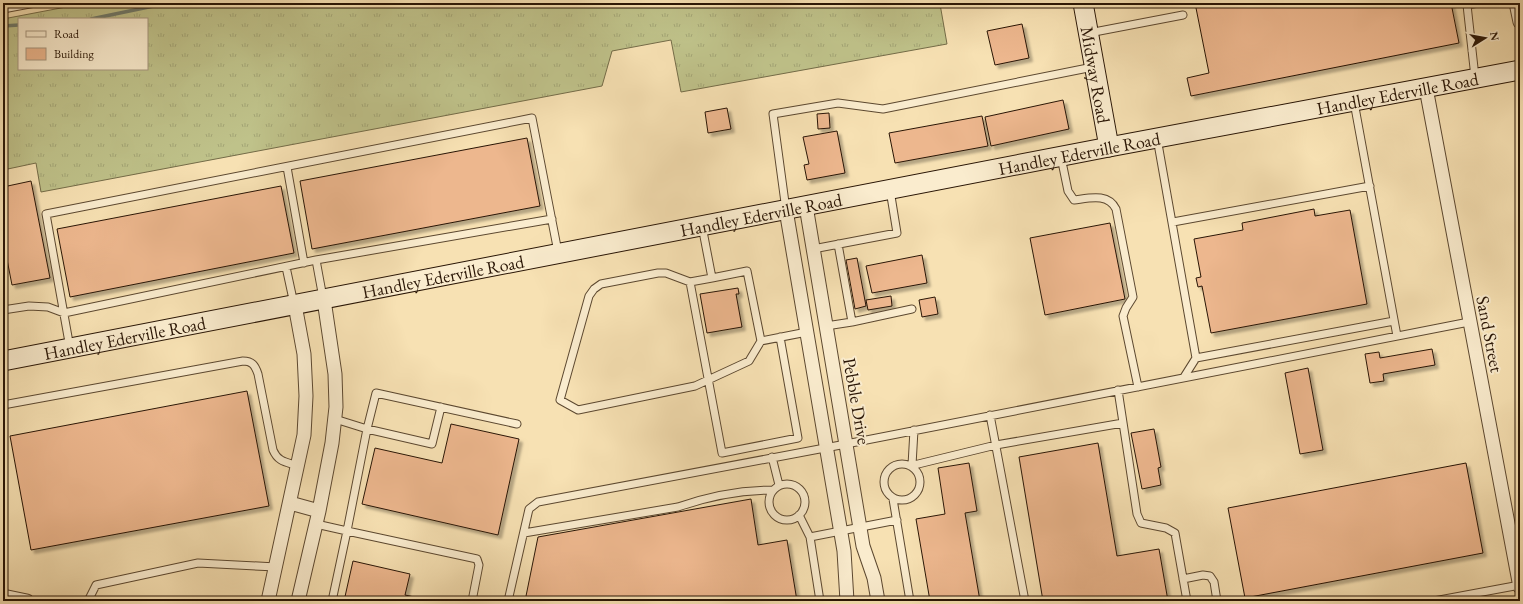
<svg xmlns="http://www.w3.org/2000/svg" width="1523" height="604" viewBox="0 0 1523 604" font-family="'EB Garamond',serif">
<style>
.grass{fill:url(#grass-tufts);stroke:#746c48;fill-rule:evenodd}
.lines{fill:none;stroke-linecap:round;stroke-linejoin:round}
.stream{stroke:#6f7a6b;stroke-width:3.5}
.building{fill:#edb78e;stroke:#291505;filter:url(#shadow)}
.service-casing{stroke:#5c4830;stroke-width:9}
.minor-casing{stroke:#5c4830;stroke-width:15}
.secondary-casing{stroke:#291505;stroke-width:21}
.service{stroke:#faecce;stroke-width:7}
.minor{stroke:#faecce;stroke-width:13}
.secondary{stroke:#faecce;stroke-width:19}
.labels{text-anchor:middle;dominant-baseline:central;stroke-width:4;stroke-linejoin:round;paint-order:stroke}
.street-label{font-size:18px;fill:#291505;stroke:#faecce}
</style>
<defs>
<pattern id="grass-tufts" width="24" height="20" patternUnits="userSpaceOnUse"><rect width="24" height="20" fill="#bfc28a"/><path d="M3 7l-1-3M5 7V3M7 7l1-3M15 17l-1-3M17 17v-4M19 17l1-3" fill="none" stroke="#a4a676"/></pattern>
<filter id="shadow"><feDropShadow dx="3.5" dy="3.5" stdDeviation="1" flood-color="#0004"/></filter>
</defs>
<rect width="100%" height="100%" fill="#f7e1b3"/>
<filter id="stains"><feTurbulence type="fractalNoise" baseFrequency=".005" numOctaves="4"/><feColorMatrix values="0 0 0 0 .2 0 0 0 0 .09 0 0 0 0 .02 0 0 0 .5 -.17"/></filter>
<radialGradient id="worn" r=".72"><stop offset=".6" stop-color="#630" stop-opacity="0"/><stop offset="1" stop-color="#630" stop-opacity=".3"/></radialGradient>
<path class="grass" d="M87 3H947L940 4 947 44 681 92 671 40 612 51 602 86 41 192 36 163 3 170V19ZM19 19H147V69H19Z"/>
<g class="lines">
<path class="stream" d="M91 19 168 3
M3 26 19 25"/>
</g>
<path class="building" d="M1195 3H1451L1459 43 1191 96 1187 78 1209 73Z
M1022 24 1029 58 995 65 987 31Z
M1063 100 1069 129 991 146 985 117Z
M727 108 731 129 708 133 705 112Z
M829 113 830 128 818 129 817 114Z
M982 116 988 146 895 163 889 133Z
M837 131 845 173 807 180 804 165 809 164 803 137Z
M527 138 540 206 312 249 300 181Z
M31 181 50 278 12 285 3 239V187Z
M281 186 294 253 70 297 57 229Z
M1314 209 1315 216 1350 210 1367 304 1211 333 1202 286 1198 287 1196 278 1201 277 1194 239 1243 230 1242 223Z
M1110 223 1125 299 1045 315 1030 238Z
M922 255 927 283 872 293 866 266Z
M857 258 866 306 855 309 846 260Z
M738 288 739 294H736L742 327 707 333 700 294Z
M891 296 892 306 868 310 866 300Z
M935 297 938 314 922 317 919 300Z
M1432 349 1435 365 1383 374 1384 381 1370 383 1365 354 1379 352 1380 358Z
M1308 368 1323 450 1300 454 1285 373Z
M247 391 269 506 31 550 10 436Z
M451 424 519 439 498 535 362 504 375 448 442 463Z
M1154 429 1161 467 1158 468 1161 485 1142 489 1131 433Z
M1098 443 1117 556 1159 549 1168 601H1043L1019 457Z
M969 463 977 511 965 513 980 601H930L916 519 945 514 938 468Z
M1466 463 1483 553 1245 598 1228 508Z
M751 499 758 545 787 540 797 601H525L538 537Z
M353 561 410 574 405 595 433 601H344Z"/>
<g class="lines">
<defs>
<path id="service" d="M3 9 35 3
M1089 33 1183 15
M1475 77 1467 5 1478 3
M1354 102 1397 336
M1157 138 1196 358 1184 377
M1061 157 1068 191 1074 200C1090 198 1108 193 1116 209L1133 297 1126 308 1123 316 1138 387
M287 167 304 263
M786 210 773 114 838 103 883 109 1093 67
M1173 222 1370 186
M702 226 712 278 747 271 761 341 807 332
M838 244 852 322 912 309
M813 249 897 233 890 190
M316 260 552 219
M286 267 294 304
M712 278 690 282 722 453 798 438 780 337
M690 282 666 273H658L601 284 594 289 589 296 560 400 578 410 695 386 749 361 761 341
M3 310 29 306 48 307 64 313 316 260 323 298
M826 326 852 322
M70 348 46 214 532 118 558 252
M1196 358 1394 321
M1118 390 1137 514 1141 523 1166 528 1175 533 1187 601
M3 405 243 361C252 361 255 365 258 374L273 450C278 462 286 462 298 466
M441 407 432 444 367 429 376 393 517 424
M990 415 1025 601
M772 457 779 485
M884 482a18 18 0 1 1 36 0a18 18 0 1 1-36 0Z
M912 465 914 430
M910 466 996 445 1123 423
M769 502a18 18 0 1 1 36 0a18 18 0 1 1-36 0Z
M893 499 910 601
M799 515 810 537 820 601
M316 524 347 531 367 429 335 419
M524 533 678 507C709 496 741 490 773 490
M810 537 897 520
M1183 579 1203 575 1210 576 1214 582 1217 601
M88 601 96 585 198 563 276 567
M332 601 347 531 477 559 479 565 472 601
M508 601 529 509 538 502 846 444 1469 322
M1434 601 1520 585"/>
<path id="minor" d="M1516 3 1520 22
M1426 88 1520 587
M806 206 863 546 874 578 878 601
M786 210 844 551 847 601
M290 503 319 511
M3 596 27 601
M268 601 304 435 306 396 304 354 295 305
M298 601 319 511 332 443 336 407 335 374 324 300"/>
<g id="secondary">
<path id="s1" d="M1083 3 1109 147"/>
<path id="s2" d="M3 361 1109 147 1520 70"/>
</g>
</defs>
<use href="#service" class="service-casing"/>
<use href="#minor" class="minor-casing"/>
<use href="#secondary" class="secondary-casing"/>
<use href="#service" class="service"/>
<use href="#minor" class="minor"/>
<use href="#secondary" class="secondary"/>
</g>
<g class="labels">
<g class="street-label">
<text stroke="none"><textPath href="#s1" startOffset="73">Midway Road</textPath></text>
<text stroke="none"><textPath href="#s2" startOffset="1420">Handley Ederville Road</textPath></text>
<text stroke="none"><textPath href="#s2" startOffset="1096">Handley Ederville Road</textPath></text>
<text stroke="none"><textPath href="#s2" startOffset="772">Handley Ederville Road</textPath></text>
<text stroke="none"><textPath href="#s2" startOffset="448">Handley Ederville Road</textPath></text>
<text transform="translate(1490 334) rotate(79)">Sand Street</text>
<text stroke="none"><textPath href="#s2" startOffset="124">Handley Ederville Road</textPath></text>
<text transform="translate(857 401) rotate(80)">Pebble Drive</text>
</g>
</g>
<rect width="1523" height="604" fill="none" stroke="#f7e1b3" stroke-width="16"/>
<rect x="4" y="4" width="1515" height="596" fill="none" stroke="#291505" stroke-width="2"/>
<rect x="8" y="8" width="1507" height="588" fill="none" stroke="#291505"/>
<rect x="18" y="18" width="130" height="52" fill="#faecce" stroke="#a6967e"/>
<rect x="26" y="31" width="20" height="6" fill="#faecce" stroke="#a6967e"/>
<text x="54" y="38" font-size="12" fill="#291505">Road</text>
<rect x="26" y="48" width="20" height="12" fill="#edb78e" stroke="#a6967e"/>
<text x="54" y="58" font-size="12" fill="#291505">Building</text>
<g transform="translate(1485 38) rotate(79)" stroke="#faecce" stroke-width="3" paint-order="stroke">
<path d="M0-3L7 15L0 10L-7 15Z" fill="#291505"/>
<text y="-6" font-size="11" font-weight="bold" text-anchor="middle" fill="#291505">N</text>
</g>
<rect width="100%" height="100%" filter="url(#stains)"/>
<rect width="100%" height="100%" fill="url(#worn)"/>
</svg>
